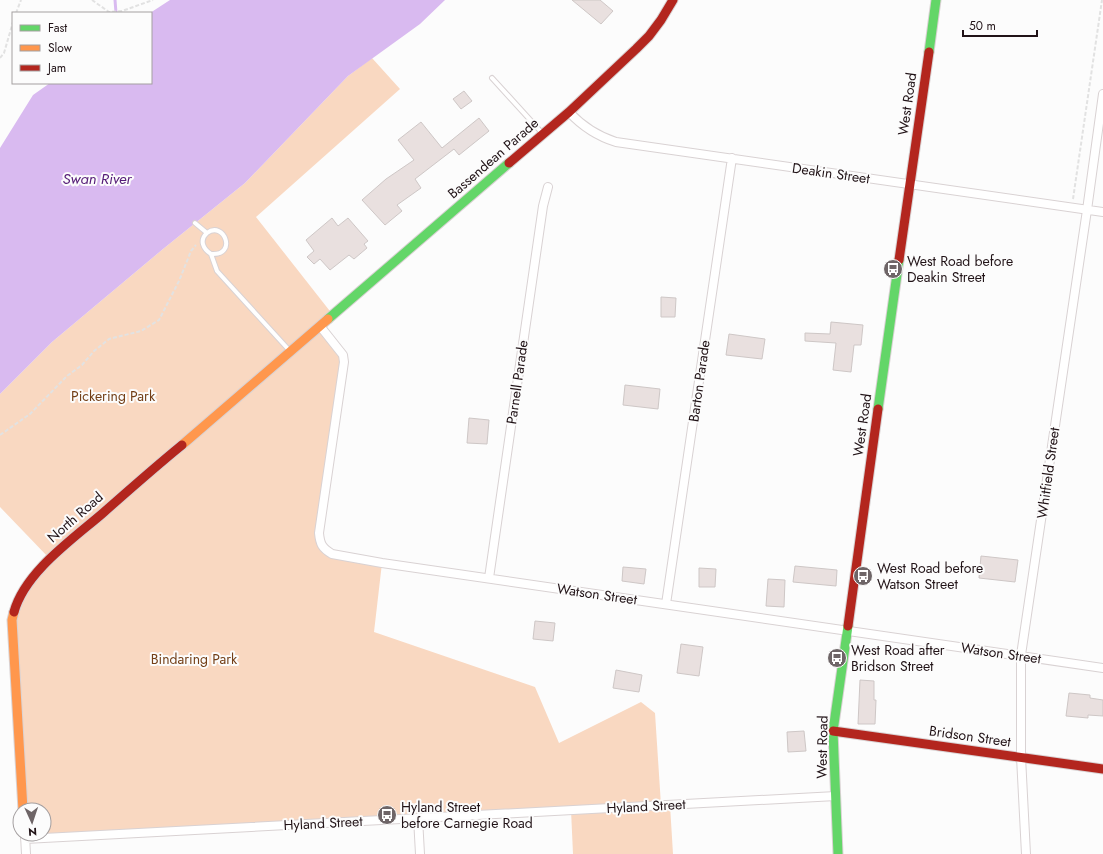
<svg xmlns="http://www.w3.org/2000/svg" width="1103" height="854" viewBox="0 0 1103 854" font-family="Jost,sans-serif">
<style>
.green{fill:#f9d8c1}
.water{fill:#d9baf0}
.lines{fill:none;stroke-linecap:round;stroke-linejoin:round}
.stream{stroke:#d9baf0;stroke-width:3}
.building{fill:#e9e0df;stroke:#cec7c6}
.lane-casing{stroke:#d9d2d3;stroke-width:6}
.street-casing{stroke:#d9d2d3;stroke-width:10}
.fast-casing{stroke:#d9d2d3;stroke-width:11}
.slow-casing{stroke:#d9d2d3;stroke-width:11}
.jam-casing{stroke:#d9d2d3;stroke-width:11}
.path{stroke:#e2e2e2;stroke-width:2;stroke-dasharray:4 2;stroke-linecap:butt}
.lane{stroke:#fff;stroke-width:4}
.street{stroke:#fff;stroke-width:8}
.fast{stroke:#63d668;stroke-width:9}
.slow{stroke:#ff974d;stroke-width:9}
.jam{stroke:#b3261e;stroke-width:9}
.labels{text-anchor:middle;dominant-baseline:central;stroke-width:4;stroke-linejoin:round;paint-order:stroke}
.street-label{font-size:14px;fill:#211317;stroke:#fcfcfc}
.poi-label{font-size:14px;fill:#211317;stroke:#fcfcfc;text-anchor:start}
.park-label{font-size:14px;fill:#733f17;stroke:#fcfcfc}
.water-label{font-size:15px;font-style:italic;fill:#551c77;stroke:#fcfcfc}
</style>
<rect width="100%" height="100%" fill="#fcfcfc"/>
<path class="green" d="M372 58 400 89 256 217 333 315 320 326 343 355 319 533 325 550 382 563 374 632 535 687 559 743 641 702 655 713 661 805H670L673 854H573L571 810 25 839V834H44V810H23L12 620 49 558 0 507V394L52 342 163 249 245 183 348 76Z"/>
<path class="water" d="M170 0H445L420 24 348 76 245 183 163 249 52 342 0 394V148L33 95 50 83H151V13H150Z"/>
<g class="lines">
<path class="stream" d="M115 0 116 13"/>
</g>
<path class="building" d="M572 0H600L613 11 601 24Z
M464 91 472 101 461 109 453 99Z
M479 118 489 131 459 155 454 149 415 179 421 188 397 205 402 211 385 225 362 200 386 179 414 160 398 140 421 122 442 148Z
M332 218 338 226 348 218 368 241 364 244 367 248 354 259 349 255 330 270 320 259 314 264 307 257 314 251 306 240Z
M661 297 676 298 675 317H661Z
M831 322 863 325 861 345H854L851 372 833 370 836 343 805 341V333L830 334Z
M729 334 765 339 762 359 726 355Z
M625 385 660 389 658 409 623 405Z
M469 418 489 420 487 444 467 443Z
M981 556 1018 560 1015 582 979 578Z
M795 566 837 570 836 586 793 582Z
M623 567 646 569 644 584 622 581Z
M699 568 716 569 715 587H699Z
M768 579 785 580 784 607 766 606Z
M535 621 555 623 553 641 533 639Z
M681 644 703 647 699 676 677 673Z
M616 670 642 675 639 692 613 688Z
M860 680 874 681V700H876L875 724H858Z
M1069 693 1090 695V698L1103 700V716L1088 715V718L1066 716Z
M804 731 806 751 788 752 787 732Z"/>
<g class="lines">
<defs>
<path id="lane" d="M492 78 543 134
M195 223 207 233
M211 254C238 256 224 220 207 233 199 240 203 249 211 254L217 271 289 350"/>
<path id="street" d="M569 112C582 126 597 136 616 142L1103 212
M320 326 343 355 344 362 319 533C320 544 322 548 332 554L382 563 1103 668
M489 578 543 206 548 187
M666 604 732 158
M418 818 420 854
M25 835 26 854
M25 839 836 796
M1026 854 1021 757V655L1087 210 1103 94"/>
<path id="fast" d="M929 52 936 0
M328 319 509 163
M878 409 899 260
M838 854 833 731 848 626"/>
<path id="slow" d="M182 445 328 319
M14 612 12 620 23 810"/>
<path id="jam" d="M509 163 569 112 636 49 649 36 661 20 673 0
M899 260 929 52
M14 612C25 572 73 539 103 513 129 490 155 467 182 445
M848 626 878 409
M833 731 1103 769"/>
</defs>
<use href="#lane" class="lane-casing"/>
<use href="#street" class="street-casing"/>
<use href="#fast" class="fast-casing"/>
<use href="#slow" class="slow-casing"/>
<use href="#jam" class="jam-casing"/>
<path class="path" d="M92 0 109 12 122 11 153 0
M16 13 21 0
M0 58 4 53 13 22
M1073 199 1102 0
M0 435 30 414 67 376 82 365 94 351 109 339 141 331 159 320 179 281 191 251 196 245"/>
<use href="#lane" class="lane"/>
<use href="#street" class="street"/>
<use href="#fast" class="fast"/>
<use href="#slow" class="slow"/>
<use href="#jam" class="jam"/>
</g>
<defs>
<symbol id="bus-disc" viewBox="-11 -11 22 22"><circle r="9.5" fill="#6e6567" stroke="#fcfcfc"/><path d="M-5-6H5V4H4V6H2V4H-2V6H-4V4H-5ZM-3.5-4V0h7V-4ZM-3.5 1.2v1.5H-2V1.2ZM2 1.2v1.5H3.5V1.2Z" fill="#fff"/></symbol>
</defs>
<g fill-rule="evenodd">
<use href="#bus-disc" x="882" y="258" width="22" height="22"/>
<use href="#bus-disc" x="852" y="565" width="22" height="22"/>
<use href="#bus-disc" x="826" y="647" width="22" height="22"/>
<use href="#bus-disc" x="376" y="804" width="22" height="22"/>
</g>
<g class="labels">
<g class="street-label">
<text transform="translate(907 104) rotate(-82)">West Road</text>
<text transform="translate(493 158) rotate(-41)">Bassendean Parade</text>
<text transform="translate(831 173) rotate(8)">Deakin Street</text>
<text transform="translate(699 381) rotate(-82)">Barton Parade</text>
<text transform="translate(517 382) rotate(-82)">Parnell Parade</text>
<text transform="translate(862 425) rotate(-82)">West Road</text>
<text transform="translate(1048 473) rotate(-82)">Whitfield Street</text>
<text transform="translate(75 517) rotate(-41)">North Road</text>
<text transform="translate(597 594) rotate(8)">Watson Street</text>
<text transform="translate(1001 653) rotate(8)">Watson Street</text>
<text transform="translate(970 736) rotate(8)">Bridson Street</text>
<text transform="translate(822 747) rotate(-89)">West Road</text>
<text transform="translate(646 806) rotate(-3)">Hyland Street</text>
<text transform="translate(323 823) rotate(-3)">Hyland Street</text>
</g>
<g class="poi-label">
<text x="907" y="261">West Road before<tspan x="907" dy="16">Deakin Street</tspan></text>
<text x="877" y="568">West Road before<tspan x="877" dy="16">Watson Street</tspan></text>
<text x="851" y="650">West Road after<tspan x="851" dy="16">Bridson Street</tspan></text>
<text x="401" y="807">Hyland Street<tspan x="401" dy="16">before Carnegie Road</tspan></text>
</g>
<g class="park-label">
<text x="113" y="396">Pickering Park</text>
<text x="194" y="659">Bindaring Park</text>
</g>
<g class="water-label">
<text x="97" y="179">Swan River</text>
</g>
</g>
<rect x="12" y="12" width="140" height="72" fill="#fcfcfc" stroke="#a49fa0"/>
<rect x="20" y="25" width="20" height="6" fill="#63d668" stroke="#a49fa0"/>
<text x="48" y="32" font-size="12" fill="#211317">Fast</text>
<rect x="20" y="45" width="20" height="6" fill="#ff974d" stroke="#a49fa0"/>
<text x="48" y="52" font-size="12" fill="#211317">Slow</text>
<rect x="20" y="65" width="20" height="6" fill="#b3261e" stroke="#a49fa0"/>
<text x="48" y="72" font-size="12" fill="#211317">Jam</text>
<g transform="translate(32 822) rotate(177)"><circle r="19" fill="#fcfcfc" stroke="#a49fa0"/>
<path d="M0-3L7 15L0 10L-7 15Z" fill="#6e6567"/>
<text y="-6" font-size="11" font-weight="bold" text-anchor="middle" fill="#211317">N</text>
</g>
<path d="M963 30v6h74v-6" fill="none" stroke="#211317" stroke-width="2"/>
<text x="969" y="30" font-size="12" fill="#211317" stroke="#fcfcfc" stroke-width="3" paint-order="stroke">50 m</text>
</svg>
